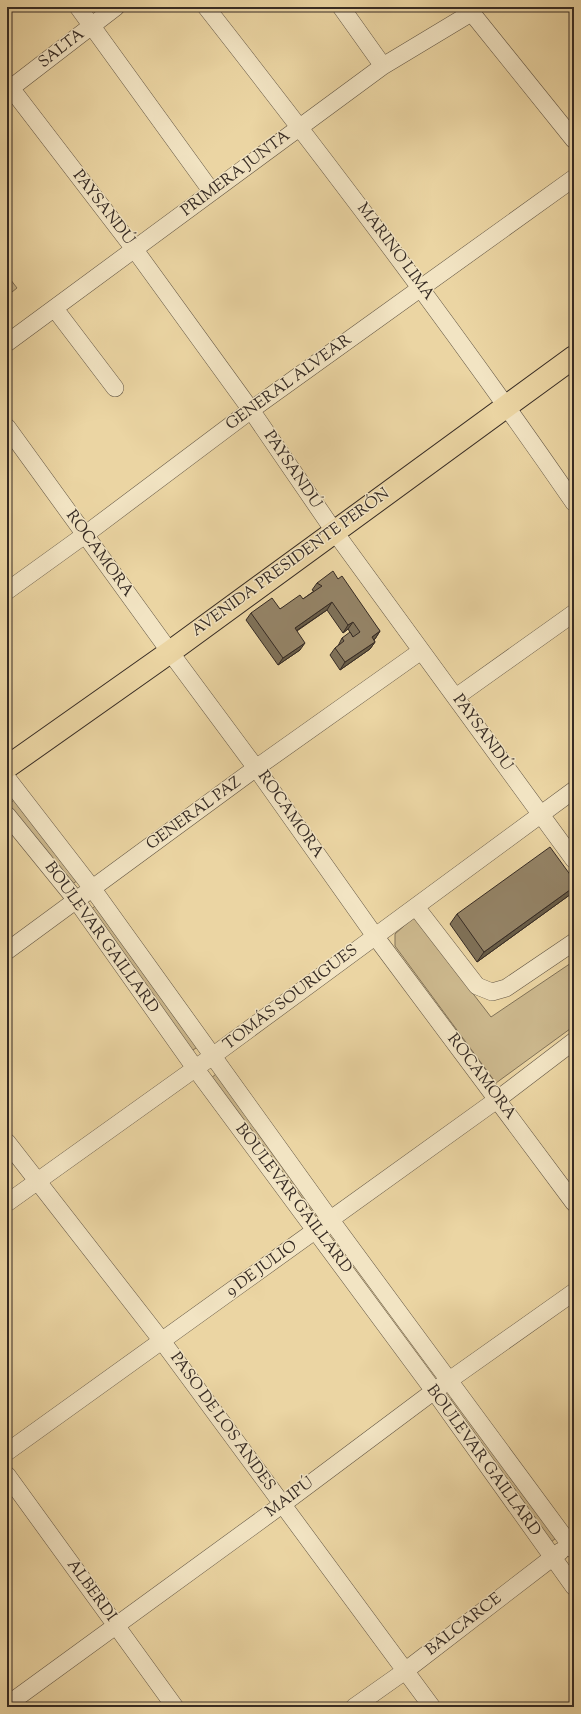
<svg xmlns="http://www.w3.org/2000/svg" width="581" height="1714" viewBox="0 0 581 1714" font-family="'Sorts Mill Goudy',serif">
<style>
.green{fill:#ccb88d;stroke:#817258}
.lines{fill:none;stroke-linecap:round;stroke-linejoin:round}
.minor-casing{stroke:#635644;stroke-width:18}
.major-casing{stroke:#362b24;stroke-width:24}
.minor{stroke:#f2e4c3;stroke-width:17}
.major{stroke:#ebd5a3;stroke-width:22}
.wall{fill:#7f7158;stroke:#362b24}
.shaded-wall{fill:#685c47;stroke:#362b24}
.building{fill:#948366;stroke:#362b24}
.labels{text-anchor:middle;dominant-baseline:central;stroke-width:3;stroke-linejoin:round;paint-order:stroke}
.street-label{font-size:16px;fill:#362b24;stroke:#f2e4c3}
</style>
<rect width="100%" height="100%" fill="#ebd5a3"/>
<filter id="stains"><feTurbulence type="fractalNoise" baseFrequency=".005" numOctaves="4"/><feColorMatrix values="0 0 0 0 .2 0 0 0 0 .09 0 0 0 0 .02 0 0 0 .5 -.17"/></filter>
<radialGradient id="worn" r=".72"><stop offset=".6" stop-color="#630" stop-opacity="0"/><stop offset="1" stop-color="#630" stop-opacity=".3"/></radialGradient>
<path class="green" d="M7 275 17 288 7 296Z
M15 799 78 880 70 886 7 806Z
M95 906 199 1046 190 1052 87 913Z
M414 917 491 1017 574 961V1026L496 1083 395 946V934Z
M217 1073 320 1213 312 1219 209 1080Z
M454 1398 557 1537 549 1544 446 1404Z"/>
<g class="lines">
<defs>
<path id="minor" d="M78 7 212 192
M206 7C333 169 457 333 574 503
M341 7 383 66
M467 7 574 140
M7 83 135 250 251 410 334 531 574 860
M7 91 116 7
M55 309 115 388
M7 343 383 66 471 13
M7 427 170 652 256 768 375 936 574 1203
M7 591 86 534 251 410 574 178
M456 697 574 613
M7 778 92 888 330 1219 574 1550
M7 815 76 900 195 1068 434 1391 574 1587
M416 907 477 986 492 992 506 988 574 942
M7 951 256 768 421 651
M7 1142 162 1341 432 1707
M7 1203 214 1055 574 790
M7 1452 498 1099 574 1041
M7 1475 175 1707
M7 1705 283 1504 434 1391 574 1292
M354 1707 405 1671 561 1551"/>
<path id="major" d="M7 767 170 652 574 357"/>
</defs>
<use href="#minor" class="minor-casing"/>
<use href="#major" class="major-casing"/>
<use href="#minor" class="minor"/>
<use href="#major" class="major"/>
</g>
<path class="wall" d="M338 579 380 631 375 639 374 640 375 642 370 649 340 670 330 655 335 648 338 646 342 638 353 637 348 629 343 633 327 610 297 631 300 650 278 665 246 620 251 613 280 609 303 599 314 591 312 590 317 583Z
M574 880V889L571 894 477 962 450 924 457 914Z"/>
<path class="shaded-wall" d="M332 602 327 610 290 635 295 628Z
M353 622 348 629 343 633 348 625Z
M380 631 375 639 367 644 372 637Z
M375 642 370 649 340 670 345 662Z
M305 643 300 650 278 665 283 658Z
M574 887V889L571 894 477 962 484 952Z"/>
<path class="building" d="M333 571 338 579 342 576 380 631 372 637 375 642 345 662 335 648 344 641 342 638 350 632 353 637 360 632 353 622 348 625 332 602 295 628 305 643 283 658 251 613 272 598 280 609 300 595 303 599 322 586 317 583Z
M550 847 574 880V887L484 952 457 914Z"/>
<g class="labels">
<g class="street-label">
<text transform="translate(62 49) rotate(-38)">SALTA</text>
<text transform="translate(236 174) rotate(-37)">PRIMERA JUNTA</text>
<text transform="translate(103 208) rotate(52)">PAYSANDÚ</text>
<text transform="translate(395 252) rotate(53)">MARINO LIMA</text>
<text transform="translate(289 383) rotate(-36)">GENERAL ALVEAR</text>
<text transform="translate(292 470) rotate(56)">PAYSANDÚ</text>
<text transform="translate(99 554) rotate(54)">ROCAMORA</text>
<text transform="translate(291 563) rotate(-36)">AVENIDA PRESIDENTE PERÓN</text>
<text transform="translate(482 733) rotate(54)">PAYSANDÚ</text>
<text transform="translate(194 814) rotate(-36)">GENERAL PAZ</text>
<text transform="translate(290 815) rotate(55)">ROCAMORA</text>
<text transform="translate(101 938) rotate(54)">BOULEVAR GAILLARD</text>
<text transform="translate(291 998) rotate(-37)">TOMÁS SOURIGUES</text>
<text transform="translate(481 1077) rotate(53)">ROCAMORA</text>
<text transform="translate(293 1199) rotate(53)">BOULEVAR GAILLARD</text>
<text transform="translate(262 1269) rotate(-36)">9 DE JULIO</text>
<text transform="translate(222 1422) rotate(54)">PASO DE LOS ANDES</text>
<text transform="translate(483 1461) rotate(54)">BOULEVAR GAILLARD</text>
<text transform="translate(290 1498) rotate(-37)">MAIPÚ</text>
<text transform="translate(91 1591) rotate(54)">ALBERDI</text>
<text transform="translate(464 1625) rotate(-38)">BALCARCE</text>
</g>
</g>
<rect width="581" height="1714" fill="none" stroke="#ebd5a3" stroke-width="24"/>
<rect x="8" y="8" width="565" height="1698" fill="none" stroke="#362b24" stroke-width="2"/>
<rect x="12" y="12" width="557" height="1690" fill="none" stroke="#362b24"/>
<rect width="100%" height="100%" filter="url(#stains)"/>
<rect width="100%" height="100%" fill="url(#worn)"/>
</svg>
